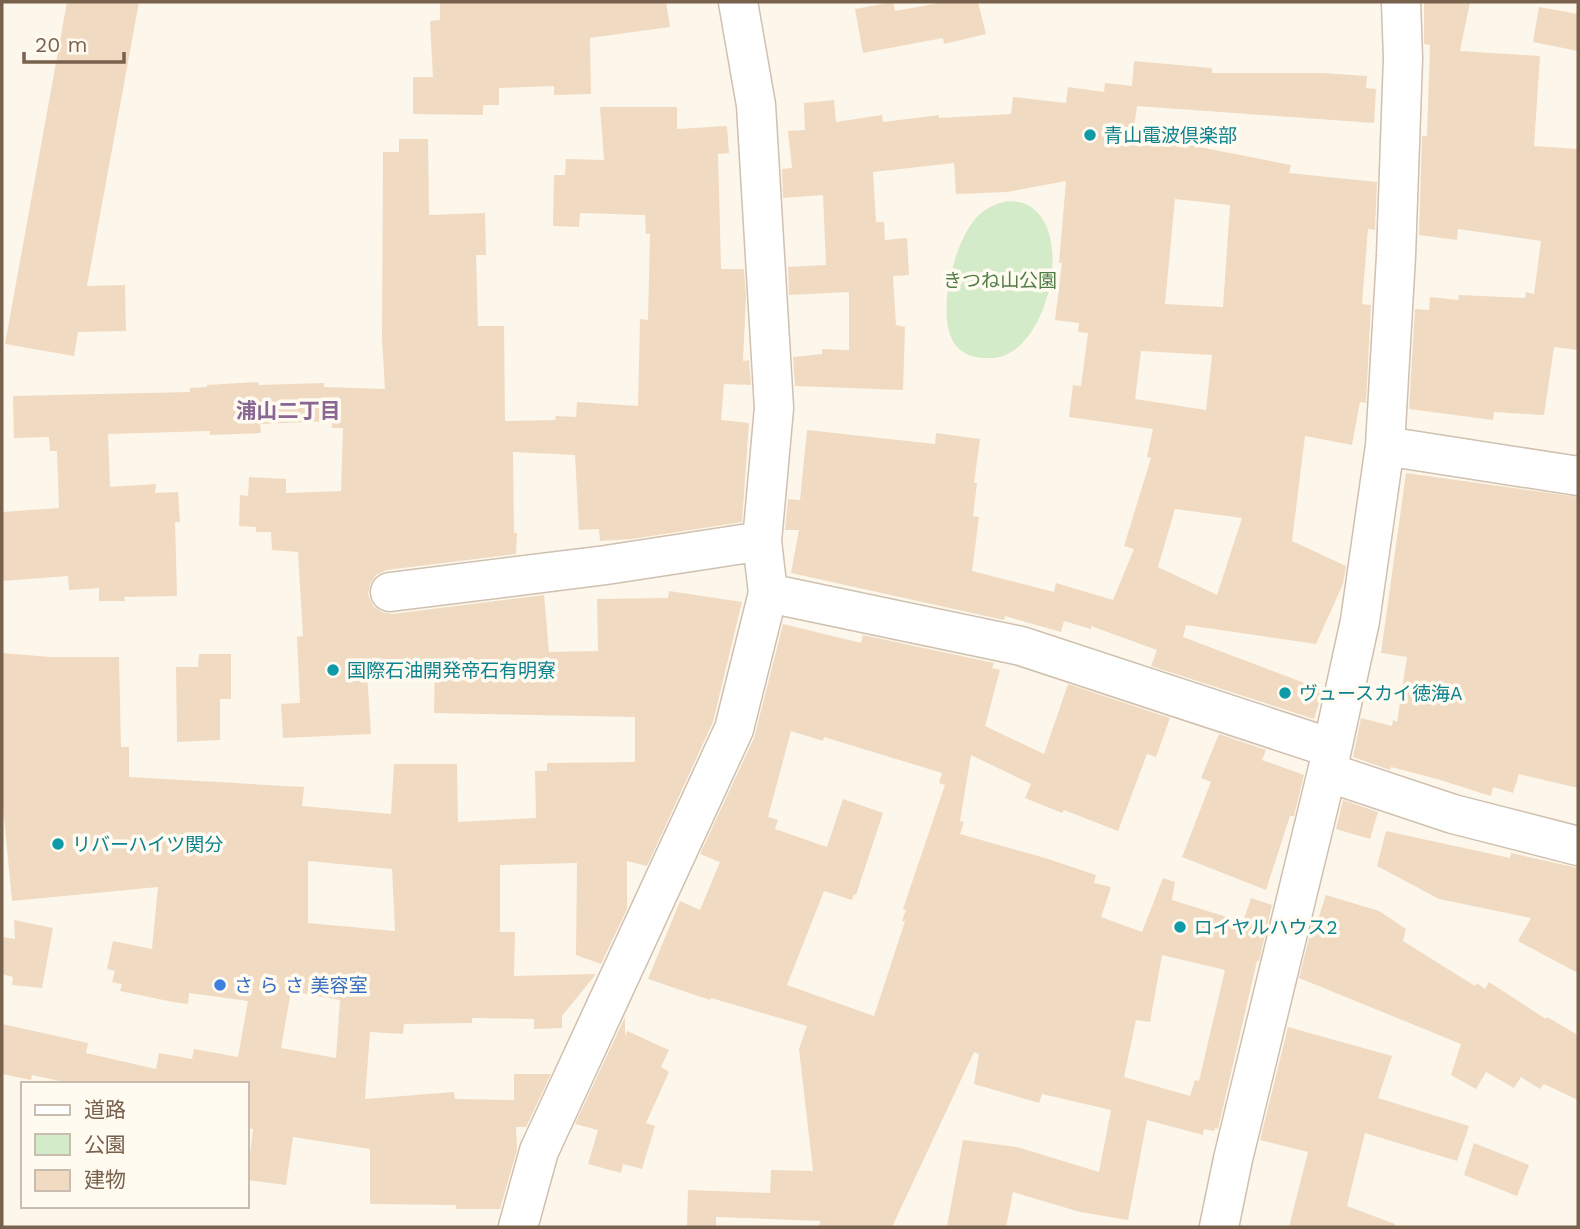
<svg xmlns="http://www.w3.org/2000/svg" width="1580" height="1229" viewBox="0 0 1580 1229" font-family="'Work Sans','Noto Sans JP',sans-serif">
<style>
.green{fill:#d3ebc8}
.building{fill:#f1dac2;fill-rule:evenodd}
.lines{fill:none;stroke-linecap:round;stroke-linejoin:round}
.minor-casing{stroke:#cfc0af;stroke-width:41}
.minor{stroke:#fff;stroke-width:38}
.culture-dot{fill:#0f9aa8;stroke:#fffbf1;stroke-width:2.5}
.shop-dot{fill:#3f7fe0;stroke:#fffbf1;stroke-width:2.5}
.labels{text-anchor:middle;dominant-baseline:central;stroke-width:7;stroke-linejoin:round;paint-order:stroke}
.culture-label{font-size:19px;fill:#0d838f;stroke:#fffbf1;text-anchor:start}
.park-label{font-size:19px;fill:#507d45;stroke:#fffbf1}
.shop-label{font-size:19px;fill:#366cbe;stroke:#fffbf1;text-anchor:start}
.neighbourhood-label{font-size:21px;font-weight:bold;fill:#896693;stroke:#fffbf1}
</style>
<rect width="100%" height="100%" fill="#fcf7ea"/>
<path class="green" d="M1007 201C1012 202 1019 201 1023 203 1078 223 1049 353 994 358 983 358 972 358 963 352 929 331 954 237 979 215 988 207 996 204 1007 201Z"/>
<path class="building" d="M67 2H139L87 286 125 285 126 331 78 332 74 356 5 344Z
M440 2H666L670 27 590 38 591 94 554 95V86L499 88V105H483V115L413 114V77H433L430 21 440 20Z
M893 2 895 11 945 2H978L986 34 944 44 943 38 863 53 855 9Z
M1424 2H1470L1460 51 1540 56 1534 146 1578 149V350L1554 347 1544 415 1494 412 1493 420 1409 409 1415 309 1429 310 1430 297 1458 300 1459 295 1525 298 1526 292 1534 294 1541 241 1458 229 1457 240 1419 235 1422 136H1427L1430 45 1424 44Z
M1539 7 1578 14V51L1533 42Z
M1134 61 1212 68V73H1322L1367 76 1366 88 1376 89 1374 123 1137 106 1133 134 1291 165 1289 173 1377 182 1375 230 1368 229 1362 304 1371 305 1366 403 1360 402 1352 445 1305 436 1292 541 1346 566 1343 584 1316 644 1186 625 1183 637 1323 690 1314 719 1151 666 1157 650 1091 626V629L1064 621 1061 632 1005 616 1004 620 791 573 799 530H785L788 499 800 500 807 430 935 444 936 433 980 439 974 483H977L973 516 979 517 972 571 1054 592 1056 583 1113 600 1134 549 1124 546 1151 458 1147 457 1153 429 1069 417 1073 385 1081 386 1088 333 1078 332 1079 323 1055 320 1062 263H1059L1066 181 1007 192 956 194 954 163 873 172 876 222H884L885 240 907 238 909 275 893 276 896 325 905 327 903 390 795 386 793 357 822 354V349L849 350V292L789 295 788 267 826 265 823 195 783 198 782 169 792 168 788 131 805 130 804 103 834 100 836 122 882 115 883 122 939 115V118L1011 114 1013 97 1066 103 1068 87 1104 92 1105 83 1132 86ZM1175 199 1230 205 1223 307 1165 304ZM1141 351 1212 355 1206 410 1135 399ZM1175 509 1242 518 1217 595 1158 567Z
M600 107H677V129L727 126 729 153 718 154 721 269H744L746 297 743 361 749 360 751 385 724 384 721 420 749 423 742 522 632 539 600 541 599 529 579 530 575 455 513 452 514 533H517L516 554 387 570 376 575 370 584 368 594 373 606 382 612 392 614 544 595 549 652 598 651 597 599 668 598 669 591 742 602 713 722 647 866 627 861V909L601 964 576 955 577 863 500 865V932H515L514 976 596 974 562 1016V1028L534 1029V1019L472 1018V1023L404 1024 403 1034 370 1032 365 1099 454 1092 455 1099 514 1100V1074H551L526 1127H516L517 1150 500 1209H456V1205L370 1204V1149L293 1137 286 1185 247 1180 253 1129 247 1128V1084H73L32 1075 31 1080 2 1074V1024L88 1043 86 1053 156 1069 159 1053 192 1059 194 1049 238 1057 248 1001 189 993 188 1004 173 1002 120 991 122 984 112 982 115 971 107 969 113 941 152 949 158 887 12 901 2 796V653L50 657H119L121 747H129V777L304 787 302 806 391 814 394 764H457L458 822 536 818 535 771H547V763L635 762V717L434 713 435 659 367 673 371 734 283 738 281 704 300 703 297 637 303 636 298 552 272 550 271 532H256V527L239 526 240 495 248 496 249 477 286 479V493L341 491 343 428H332V421L260 424 261 433 210 435V431L108 434 110 487 156 484 155 493 178 492 180 522H175L177 596 124 597 125 601H99V588L69 590 68 576 2 581V512L59 508 57 451H50L49 437 14 438 13 396 190 392V388L207 387V385L258 382 259 385 324 383V387L385 389 382 339 383 152H399V139H428L429 215 485 213 486 255H476L478 326H504L505 421 555 420 556 416 576 417 577 402 638 406 640 319 648 320 650 234H646L645 215 580 213 579 227 553 226 554 175H565L566 159 604 160ZM308 861 392 869 395 931 308 923ZM291 991 340 1000 336 1058 281 1048Z
M1406 473 1578 497V788L1519 774 1513 793 1493 787 1491 796 1437 779 1391 767 1390 770 1353 757 1361 718 1392 726 1393 720 1397 722 1407 657 1381 653Z
M783 624 861 643 863 635 994 663 992 668 1000 670 985 726 1044 754 1068 684 1170 718 1156 757 1147 754 1118 831 1064 810 1062 813 1025 798 1031 784 971 755 960 821 964 822 960 834 1045 858 1096 875 1094 883 1111 887 1101 917 1142 932 1163 878 1175 882 1172 900 1243 922 1251 898 1272 905 1259 961H1257L1218 1129 1215 1128 1214 1131 1204 1129 1203 1135 1147 1120 1128 1220 1080 1212 1013 1192 1006 1227H947L963 1140 1017 1147 1099 1172 1111 1110 1042 1094 1039 1103 974 1084 979 1054 974 1052 892 1227H818L821 1221 716 1217V1227H687L688 1190 770 1193 771 1170 813 1171 799 1049 807 1026 711 998 710 1000 648 979 680 901 700 910 720 862 700 854 754 738ZM791 731 823 741 824 737 942 773 939 783 945 785 903 909 906 910 902 921H905L874 1016 787 985 824 891 852 900 854 894 856 895 883 813 843 799 827 847 775 829 778 820 768 817ZM1162 955 1225 970 1199 1081 1195 1080 1190 1096 1124 1077 1136 1020 1150 1022Z
M199 654H231V699H220V740L177 742 176 667H198Z
M1219 734 1266 750 1262 760 1304 775 1294 816H1290L1266 890 1182 857 1211 782 1201 778Z
M1343 800 1378 812 1370 839 1336 829Z
M1386 831 1510 858 1511 853 1578 868V973L1518 941 1531 918 1439 899 1377 866Z
M1326 895 1379 911 1406 929 1403 941 1475 986 1477 983 1485 989 1489 982 1546 1019 1547 1017 1578 1035V1100L1544 1084 1540 1089 1521 1077 1514 1088 1486 1072 1476 1089 1451 1075 1461 1044 1299 978 1314 918 1318 919Z
M14 920 53 928 42 988 12 985 13 977 2 974V937L15 939Z
M625 1017V1036L627 1031 669 1050 661 1067 669 1072 646 1123 655 1126 642 1169 623 1164 621 1173 588 1164 598 1130 575 1124Z
M1288 1027 1392 1056 1378 1098 1469 1126 1457 1161 1365 1133 1347 1206 1395 1224V1227H1289L1308 1152 1260 1140Z
M1474 1143 1529 1165 1517 1196 1464 1175Z"/>
<g class="lines">
<defs>
<path id="minor" d="M1385 446 1578 476
M390 592 606 565 762 541
M768 593 1021 646 1331 748
M1327 772 1453 814 1578 846
M518 1227 539 1151 734 729 768 593 762 541 774 408 756 105 738 2
M1219 1227 1233 1159 1327 772 1360 621 1385 446 1396 256 1403 58 1401 2"/>
</defs>
<use href="#minor" class="minor-casing"/>
<use href="#minor" class="minor"/>
</g>
<g class="culture-dot">
<circle cx="1090" cy="135" r="7"/>
<circle cx="333" cy="670" r="7"/>
<circle cx="1285" cy="693" r="7"/>
<circle cx="58" cy="844" r="7"/>
<circle cx="1180" cy="927" r="7"/>
</g>
<circle class="shop-dot" cx="220" cy="985" r="7"/>
<g class="labels">
<g class="culture-label">
<text x="1104" y="135">青山電波倶楽部</text>
<text x="347" y="670">国際石油開発帝石有明寮</text>
<text x="1299" y="693">ヴュースカイ徳海A</text>
<text x="72" y="844">リバーハイツ関分</text>
<text x="1194" y="927">ロイヤルハウス2</text>
</g>
<g class="park-label">
<text x="1000" y="280">きつね山公園</text>
</g>
<g class="shop-label">
<text x="234" y="985">さ ら さ 美容室</text>
</g>
<g class="neighbourhood-label">
<text x="288" y="410">浦山二丁目</text>
</g>
</g>
<rect width="1580" height="1229" fill="none" stroke="#78614d" stroke-width="7"/>
<rect x="21" y="1082" width="228" height="126" fill="#fffbf1" stroke="#c9bdaf" stroke-width="2"/>
<rect x="35" y="1105" width="35" height="10" fill="#ffffff" stroke="#c9bdaf" stroke-width="2"/>
<text x="84" y="1117" font-size="21" fill="#78614d">道路</text>
<rect x="35" y="1134" width="35" height="21" fill="#d3ebc8" stroke="#c9bdaf" stroke-width="2"/>
<text x="84" y="1152" font-size="21" fill="#78614d">公園</text>
<rect x="35" y="1170" width="35" height="21" fill="#f1dac2" stroke="#c9bdaf" stroke-width="2"/>
<text x="84" y="1187" font-size="21" fill="#78614d">建物</text>
<path d="M24 52v10h100v-10" fill="none" stroke="#78614d" stroke-width="3.5"/>
<text x="35" y="52" font-size="21" fill="#78614d" stroke="#fffbf1" stroke-width="5" paint-order="stroke">20 m</text>
</svg>
